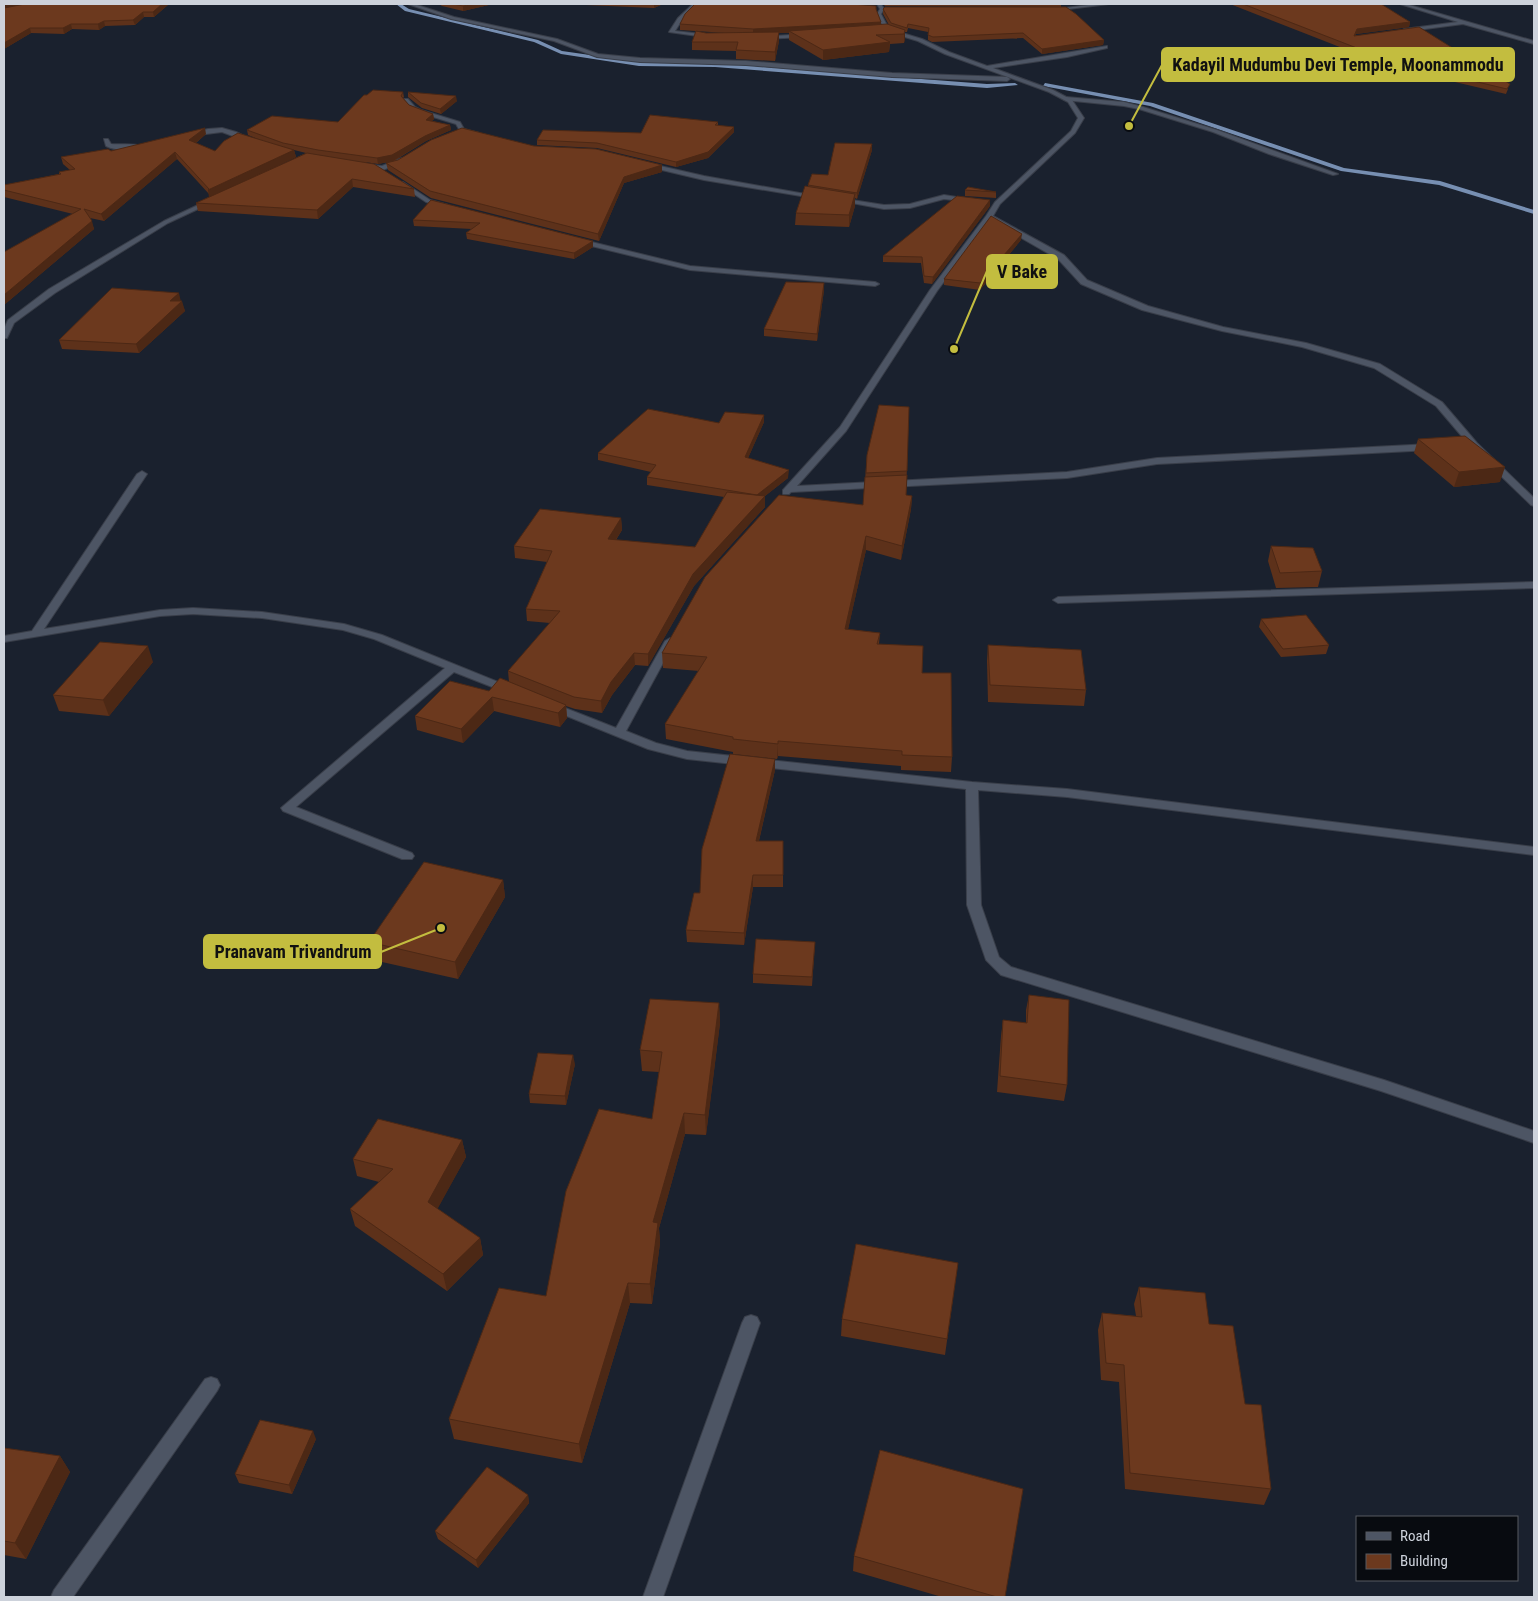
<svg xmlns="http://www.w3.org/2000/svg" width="1538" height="1601" viewBox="0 0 1538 1601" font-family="'Roboto Condensed',sans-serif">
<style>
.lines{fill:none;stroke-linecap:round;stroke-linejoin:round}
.stream{fill:#778fb2;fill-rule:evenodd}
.lane-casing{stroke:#393e49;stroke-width:2}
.street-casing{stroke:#393e49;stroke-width:2}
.lane{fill:#4d5564;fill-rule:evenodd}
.street{fill:#4d5564;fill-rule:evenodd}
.wall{fill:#5d311a;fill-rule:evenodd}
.shaded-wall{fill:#4c2815}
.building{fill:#6c391e;stroke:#4c2815}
.leader{fill:none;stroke:#c3bd3f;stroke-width:2}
.callout-dot{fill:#c3bd3f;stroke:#080b10;stroke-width:2}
.callout{fill:#c3bd3f;stroke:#c3bd3f;stroke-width:2}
.callout-label{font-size:18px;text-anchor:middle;font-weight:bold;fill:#111}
</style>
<rect width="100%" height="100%" fill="#1a212e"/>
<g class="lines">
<path class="stream" d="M396 4H401L409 9 538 40 562 51 639 62 715 63 987 84 1015 83 1018 85 987 88 715 67 639 66 561 54 534 42 405 11Z
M1045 83 1153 103 1344 168 1440 181 1534 210V214L1439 185 1341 171 1150 106 1043 86Z"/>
<defs>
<path id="lane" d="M1066 97 1124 102 1143 107 1217 130 1338 174 1333 175 1269 154 1213 132 1139 109 1124 106 1064 100Z"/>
<path id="street" d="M408 4H414L454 17 557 39 598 54 640 58 746 61 892 73 1007 77 1010 79 1007 81 892 77 746 65 640 62 597 57 554 41 451 19Z
M693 4H698L682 20 675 31 710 35 712 38 669 32 678 18Z
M877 4H881L884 9 881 14 889 29 922 39 949 52 987 66 1107 46V48L1067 57 993 68 1053 90 1072 100 1084 118 1075 133 1000 204 993 216 1064 255 1087 280 1148 306 1223 327 1306 343 1380 364 1442 402 1477 443 1534 498V506L1531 505 1471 447 1436 406 1374 368 1302 347 1222 331 1142 310 1081 284 1058 259 990 220 937 291 846 431 797 486 1067 472 1157 458 1431 444 1436 447 1431 450 1157 464 1067 478 791 492 789 494H783V490L840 427 930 290 986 216 995 202 1071 131 1078 118 1068 102 1049 92 945 54 918 41 885 31 877 14 880 9Z
M1096 4H1109L1052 11 1050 10Z
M1400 4H1406L1534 41V44L1463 24 1402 32 1404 29 1458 22Z
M807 34 805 37 763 39 760 37Z
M404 99H408L415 107 421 110 460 122 464 129 479 133 476 135 460 131 456 124 417 112 411 109Z
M222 128 236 132 254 141 249 142 222 132 190 136 187 134 208 129Z
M104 139H108L111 144C120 145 135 143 141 146 131 151 116 151 106 146Z
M402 158 404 159V161L383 170 360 166 363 164 382 166Z
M647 163 704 176 822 197 819 199 704 180 645 166V164Z
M399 182H403L430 200 448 205 445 207 426 202 399 184Z
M944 195 975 200 972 202 944 199 910 208 884 209 836 200 839 198 884 205 910 204Z
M211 199 213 200V202L168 223 55 293 14 323 7 338H4V329L8 320 49 289 164 221Z
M575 238 690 266 875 282 879 284 875 286 690 270 575 242Z
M142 471 147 474 44 629 160 610 193 608 262 612 344 624 382 635 513 688 515 690 513 692H505L454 672 296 807 412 853 414 856 412 859H402L283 811 281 808 445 668 374 639 343 630 262 618 193 614 160 616 4 642V636L32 631 137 474Z
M1534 582V588L1058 603 1053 600 1058 597Z
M670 638 675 641 626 731 656 743 687 751 972 782 1067 789 1534 847V855L1067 797 978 790 981 905 999 957 1011 967 1384 1080 1534 1131V1143L1381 1091 1001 975 986 960 967 905 966 789 687 759 648 749 547 708 545 706 547 704H555L616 728 665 641Z
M751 1315 757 1317 760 1323 663 1597H643L742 1323 745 1317Z
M211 1377 217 1379 220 1385 217 1391 73 1597H51L54 1590 205 1379Z"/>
</defs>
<use href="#lane" class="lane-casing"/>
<use href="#street" class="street-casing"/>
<use href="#lane" class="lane"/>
<use href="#street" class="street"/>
</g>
<path class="wall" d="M4 4H169L154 17H144L135 25 105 26 99 30 72 29 64 34 31 33 4 49Z
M439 4H493L463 11 442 6Z
M563 4H663L654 8Z
M853 4H876L875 5Z
M883 4H1061V7L885 6Z
M1230 4H1381L1410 22 1409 27 1356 34 1355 35 1508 89 1506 94 1391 67Z
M876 6V11L881 25H889L883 14V9L1104 40 1103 45 1042 54 1023 38 932 42 928 40V32L908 28 907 32H905V39L904 43 890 44 889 52 823 60 789 40V33H779V41L775 61 736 59V51L692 50V42L706 33H726L680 30V24Z
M403 92 404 97 403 98 409 105 433 114 434 119 432 121 450 125 451 130 426 141 394 161 534 146 662 165V172L624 183 599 241 431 198 388 170 386 163 393 161 378 164 365 162 414 189 415 197 353 187 318 219 198 211 196 203 209 197V194L177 159 104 221 90 218 94 229 4 305V252L73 214 4 197V185L59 174V172L70 170 63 164 61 157 111 151 206 134 196 143 215 151 263 141 248 135 247 130 338 122ZM294 150 306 153 256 176 296 157Z
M408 92 457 101 441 114 422 108 408 97Z
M718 122V125L734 132 708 158 676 167 597 148 537 145V140L641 133Z
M872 144V150L857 199 855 198V206L849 227 795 225 796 213 808 187V185L828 175Z
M965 190 996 192V198L965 196Z
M431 200 593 247 574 259 467 239 466 233 472 229 414 226 413 220Z
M990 206 932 284 924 283 921 263 883 262V256Z
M1021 240 980 290 944 285V279Z
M824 290 817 341 764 336V329Z
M181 301 185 311 139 353 62 349 59 340Z
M909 407 906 495 912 496 911 509 901 560 866 550 848 629 880 633 879 644 922 673 952 757 951 772 901 770V766L778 756 777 759 733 754V752L666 739 665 724 699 671 663 668 662 653 863 505 867 455Z
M764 422 748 458 788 478 765 496V507L694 586 648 666 635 665 612 695 602 713 575 709 566 706 567 718 560 727 494 711 463 743 417 730 415 716 489 691 509 682 508 671 550 623 527 621 526 609 547 562 515 558 514 546 621 518 622 530 616 540 695 547 724 497 647 485V477L651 472 598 460V453L719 423Z
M1418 439 1500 482 1454 487 1414 453Z
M1271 546 1322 571 1318 587 1276 588 1268 561Z
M1261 619 1329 645 1326 654 1281 657 1259 627Z
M988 645 1086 690 1084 706 988 702 987 661Z
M153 662 109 716 59 711 53 695Z
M775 770 759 841 783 875V887H753L744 945 687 942 686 930 700 893Z
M503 880 505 897 458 979 373 960 369 942Z
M815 942 812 986 753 983V974Z
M1029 995 1067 1085 1064 1101 997 1092 1001 1036 1003 1020 1026 1023V1010Z
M719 1003 720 1023 706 1135 685 1134 659 1228 660 1243 652 1304 630 1303 582 1463 454 1439 449 1419 546 1296 652 1119 659 1072 642 1071 640 1050Z
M575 1064 566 1105 530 1103 529 1094Z
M462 1140 466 1157 437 1209 480 1238 483 1255 447 1291 355 1226 350 1209 379 1182 357 1176 353 1159Z
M958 1263 945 1355 841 1336 842 1319Z
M1139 1287 1209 1324 1245 1404 1271 1489 1264 1505 1125 1489 1119 1382 1101 1380 1098 1330 1102 1313 1136 1316 1134 1304Z
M316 1439 292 1494 239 1483 235 1474Z
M4 1448 60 1456 70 1472 26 1559 4 1555Z
M528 1495 529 1503 478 1568 438 1539 435 1531Z
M854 1556 1005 1597H942L853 1571Z"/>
<path class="shaded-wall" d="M4 4H26L4 8Z
M162 4H169L154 17 153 12Z
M472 4H493L463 11V6Z
M654 4H663L654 8Z
M143 12 144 17 135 25 133 20Z
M104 21 105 26 99 30 98 24Z
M881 22V27L789 31V33H779V41L775 61V52L753 35V29Z
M1410 22 1409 27 1356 34 1353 41 1357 29Z
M71 24 72 29 64 34 63 28Z
M30 28 31 33 4 49V43Z
M905 30V39L904 43V34Z
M1104 40 1103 45 1042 54V49Z
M890 42 889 52 823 60V50Z
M456 96 457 101 441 114 440 109Z
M433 114 434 119 427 125 426 120Z
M450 125 451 130 426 141 393 161 378 164 377 158Z
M734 127V132L708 158 676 167V162Z
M205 128 206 134 191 147 189 140Z
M872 144V150L857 199V193Z
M294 150 296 157 209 198 208 190Z
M175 152 177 159 104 221 101 214Z
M662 165V172L624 183 599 241 598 234 624 177Z
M352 179 353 187 318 219 317 210Z
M855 194V206L849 227V215Z
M990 200V206L932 284 933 277Z
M92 221 94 229 4 305V295Z
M1022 234 1021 240 980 290V283Z
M593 241V247L574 259V253Z
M824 283V290L817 341V334Z
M179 293 181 302 170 301Z
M182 301 185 311 139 353 136 344Z
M764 415V422L745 465V457Z
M1505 467 1500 482 1454 487 1459 472Z
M789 470 788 478 765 496V507L694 586 648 666V654L693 574 757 495Z
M912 496 911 509 901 560 902 546Z
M621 518 622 530 609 550 608 539Z
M866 536V550L845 643V629Z
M148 646 153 662 109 716 103 700Z
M634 653 635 665 612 695 602 713 601 701 611 682Z
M492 697 494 711 463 743 461 729Z
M566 705 567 718 560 727 558 713Z
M778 741V756L777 759 778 744Z
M775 759V770L756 853V841Z
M753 875V887L744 945V933Z
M503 880 505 897 458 979 455 962Z
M719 1003 720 1023 706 1135 705 1115Z
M573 1055 575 1064 566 1105 565 1096Z
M684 1113 685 1134 659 1228 660 1243 652 1304 650 1284 653 1222Z
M462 1140 466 1157 432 1219 428 1202Z
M480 1238 483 1255 447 1291 443 1274Z
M628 1283 630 1303 582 1463 579 1444Z
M313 1431 316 1439 292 1494 289 1485Z
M60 1456 70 1472 26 1559 15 1543Z
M528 1495 529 1503 478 1568 476 1560Z"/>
<path class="building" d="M25 4H162L153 12H143L133 20 104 21 98 24H71L63 28H30L4 43V8Z
M453 4H472L463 6Z
M695 4H852L876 6V9L881 22 753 29 680 24 685 14Z
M1243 4H1381L1410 22 1357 29 1354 36 1419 27 1510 84 1507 89 1393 62Z
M885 7H1066L1076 14 1104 40 1042 49 1023 33 933 37 928 35 929 28 908 24 907 28 891 23 883 9Z
M887 24 905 30 904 34 876 35 890 42 823 50 789 31Z
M696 31 706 33 779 32 775 52 736 50 738 42H692Z
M373 90 403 92 401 96 409 105 433 114 426 120 450 125 425 136 392 155 377 158 318 150 283 143 247 130 272 116 338 122 364 95H367Z
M408 92 456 96 440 109 421 103Z
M650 115 718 122 715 125 734 127 708 152 676 162 597 143 537 140 543 130 641 133Z
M205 128 189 140 215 151 224 141 238 133 294 150 208 190 209 189 175 152 101 214 84 209 92 221 4 295V252L81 209 4 190V185L61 174 59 172 75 169 61 157 108 149 111 151Z
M462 128 534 146 596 149 662 165 624 177 598 234 430 191 386 163 398 160 431 140Z
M835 143 872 144 857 193 808 185 812 174 828 175Z
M307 153 374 164 414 189 352 179 317 210 196 203Z
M805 186 855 194 849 215 796 213Z
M968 187 996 192 965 190Z
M957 196 990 200 933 277 924 276 922 257 883 256Z
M431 200 593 241 574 253 466 233 480 223 413 220Z
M991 216 1022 234 980 283 944 279Z
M786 282 824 283 817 334 764 329Z
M112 288 179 293 170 301H182L136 344 59 340Z
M879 405 909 407 907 471 866 473 867 455Z
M648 409 719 423 725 412 764 415 745 457 789 470 757 495 647 477 656 465 598 453Z
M1465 436 1505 467 1459 472 1418 439Z
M907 475 906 495 912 496 902 546 866 536 845 629 880 633 877 644 923 646 922 673H951L952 757 902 755V751L778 741V744L733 739V737L665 724 707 657 662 653 705 577 779 495 863 505 865 477Z
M727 492 765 496 693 574 648 654 634 653 611 682 601 701 574 697 508 671 560 611 526 609 552 551 514 546 540 509 621 518 608 539 695 547Z
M1271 546 1313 548 1322 571 1280 573Z
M1306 615 1329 645 1283 649 1261 619Z
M100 642 148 646 103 700 53 695Z
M988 645 1081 650 1086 690 990 685Z
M500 678 566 705 558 713 492 697 461 729 415 716 450 681 489 691Z
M730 754 775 759 756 841H783V875H753L744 933 686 930 694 893H700L702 849Z
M424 862 503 880 455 962 369 942Z
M756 939 815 942 812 977 753 974Z
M1029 995 1069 1000 1067 1085 1000 1076 1003 1020 1027 1023Z
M650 999 719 1003 705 1115 684 1113 653 1222 658 1223 650 1284 628 1283 579 1444 449 1419 499 1288 546 1296 566 1191 599 1109 652 1119 662 1052 640 1050Z
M538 1053 573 1055 565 1096 529 1094Z
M378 1119 462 1140 428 1202 480 1238 443 1274 350 1209 393 1169 353 1159Z
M856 1244 958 1263 947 1339 842 1319Z
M1139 1287 1205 1293 1209 1324 1233 1326 1245 1404 1261 1405 1271 1489 1130 1473 1124 1365 1106 1363 1102 1313 1142 1317Z
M260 1420 313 1431 289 1485 235 1474Z
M4 1448 60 1456 15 1543 4 1541Z
M880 1450 1023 1489 1005 1597H997L854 1556Z
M487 1467 528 1495 476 1560 435 1531Z"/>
<path class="leader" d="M1129 126L1162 65M954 349L987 271M441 928L381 952"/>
<g class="callout-dot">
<circle cx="1129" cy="126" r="5"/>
<circle cx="954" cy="349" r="5"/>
<circle cx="441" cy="928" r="5"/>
</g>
<g class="callout">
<rect x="1162" y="48" width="352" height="33" rx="5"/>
<rect x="987" y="255" width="70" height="33" rx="5"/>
<rect x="204" y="935" width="177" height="33" rx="5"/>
</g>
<g class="callout-label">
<text x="1338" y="71">Kadayil Mudumbu Devi Temple, Moonammodu</text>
<text x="1022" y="278">V Bake</text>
<text x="293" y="958">Pranavam Trivandrum</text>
</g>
<rect width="1538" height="1601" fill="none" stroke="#cdd2db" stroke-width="10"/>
<rect x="1356" y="1516" width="162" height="65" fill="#080b10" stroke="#575b61"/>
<rect x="1366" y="1532" width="25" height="8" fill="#4d5564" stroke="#575b61"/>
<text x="1400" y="1541" font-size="15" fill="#cdd2db">Road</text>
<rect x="1366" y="1554" width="25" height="15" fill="#6c391e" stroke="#575b61"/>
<text x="1400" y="1566" font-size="15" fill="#cdd2db">Building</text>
</svg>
